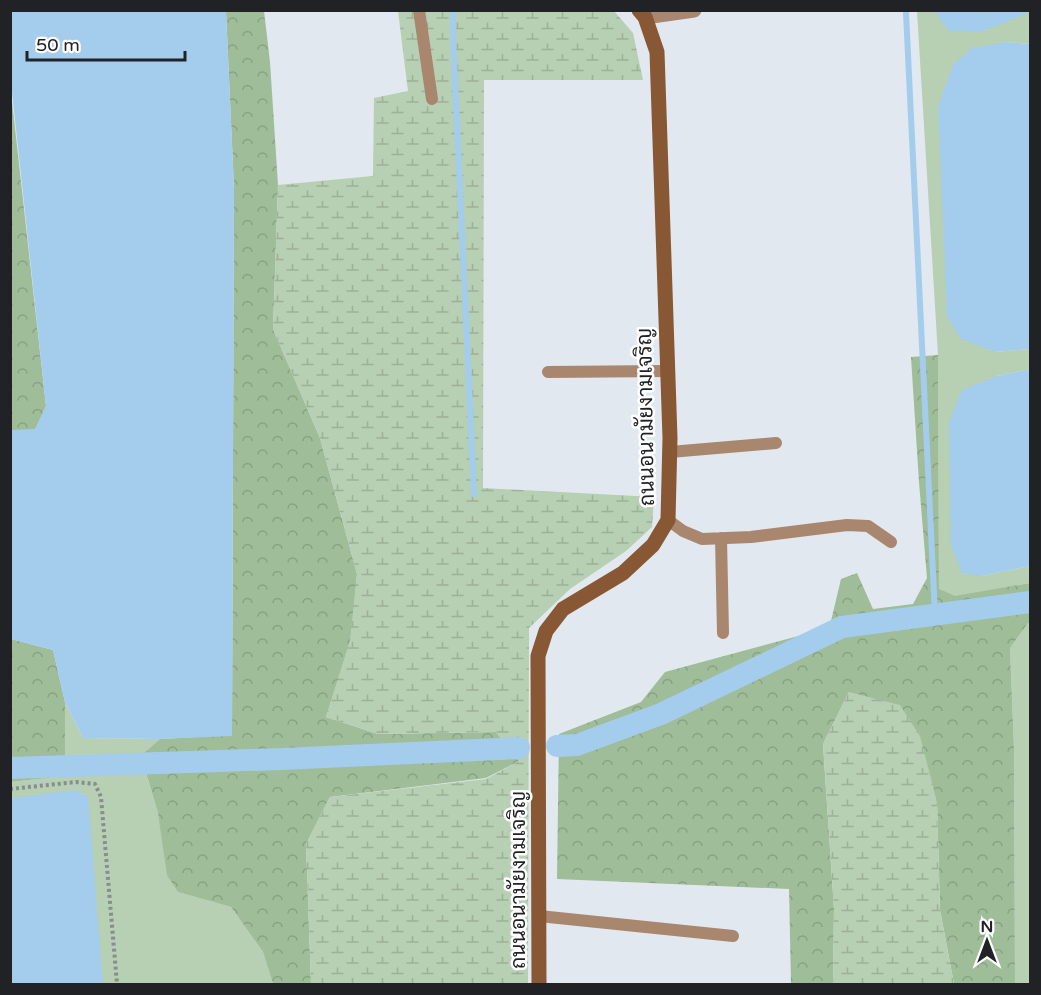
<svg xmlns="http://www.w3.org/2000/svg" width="1041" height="995" viewBox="0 0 1041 995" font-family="'Varela Round',Sarabun,sans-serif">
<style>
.green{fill:#b7cfb2}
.forest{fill:url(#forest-crowns)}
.wetland{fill:url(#wetland-marsh)}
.water{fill:#a4cded}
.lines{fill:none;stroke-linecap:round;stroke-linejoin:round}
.stream{stroke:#a4cded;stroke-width:6}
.canal{stroke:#a4cded;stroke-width:22}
.path{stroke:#888d92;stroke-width:4;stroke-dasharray:3 3;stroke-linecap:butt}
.lane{stroke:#a9866e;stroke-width:12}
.street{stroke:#a9866e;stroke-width:15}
.secondary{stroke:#885733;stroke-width:15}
.labels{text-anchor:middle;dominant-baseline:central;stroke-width:5;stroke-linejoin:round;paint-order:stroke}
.street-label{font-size:21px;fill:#202225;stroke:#fff}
</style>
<defs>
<pattern id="forest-crowns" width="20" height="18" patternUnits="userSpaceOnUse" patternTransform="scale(1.5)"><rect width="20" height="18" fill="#9ebd98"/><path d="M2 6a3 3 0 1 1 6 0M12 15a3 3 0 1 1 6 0" fill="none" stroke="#88a283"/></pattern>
<pattern id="wetland-marsh" width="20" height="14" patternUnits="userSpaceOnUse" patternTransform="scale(1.5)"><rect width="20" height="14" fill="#b7cfb2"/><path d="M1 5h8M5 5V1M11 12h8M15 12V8" fill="none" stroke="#9db199"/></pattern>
</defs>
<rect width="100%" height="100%" fill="#e1e8ef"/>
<path class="green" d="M917 11H1030V44L1007 42 995 352 1030 349V369L997 376 982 576 1030 566V583L955 597 939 590 938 355Z
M1028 623H1030V984H1015L1014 748 1010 648Z
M65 702 83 738 160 739 141 757 158 813 178 892 231 907 263 952 273 984H11V782L65 776Z"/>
<path class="forest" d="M226 11H264L270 62 278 185 273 329 320 438 357 574 351 640 326 717 378 734 496 732 519 761 486 778 330 797 306 844 311 984H273L263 952 231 907 178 892 167 875 158 813 141 756 160 739 232 735 234 188Z
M10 83 46 406 35 430H11Z
M938 355 939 589 955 596 1030 583V623H1028L1010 648 1014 748 1015 984H954L940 910 937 802 849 692 823 744 834 909 833 984H791L789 889 557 879 559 734 641 702 665 672 802 635 831 621 841 579 857 573 873 609 913 604 927 578 919 482 911 357Z
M11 639 53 650 65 702V776L11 782Z"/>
<path class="wetland" d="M398 11H614L633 33 643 80H484L483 488 654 497 652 527 626 551 570 589 529 628 528 984H311L306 844 330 797 486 779 519 761 496 732 378 734 326 717 350 640 357 574 320 438 273 329 278 185 373 176 374 98 408 91Z
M849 692 900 705 920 736 937 802 940 910 954 984H833L834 909 823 744Z"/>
<path class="water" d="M11 10 226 11 234 188 232 736 160 739 83 738 65 702 53 650 11 639V430L35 429 46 406 11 83Z
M936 11 1026 10V14L981 32 949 31 936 14Z
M1007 42 1030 44V349L995 352 961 339 947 317 938 107 953 65 972 48Z
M1030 369V566L982 576 962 573 951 545 949 422 962 390 997 376Z
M77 790 88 797 103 984H11V798Z"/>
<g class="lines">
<path class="stream" d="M453 10V37L474 494
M906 13 935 615"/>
<path class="canal" d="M557 746 577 745 661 714 842 627 1030 602
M10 768 282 759 519 748"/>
<path class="path" d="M10 789 76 782 95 784 101 797 117 984"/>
<path class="lane" d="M419 10 432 99
M548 372 667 371
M670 452 776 443
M668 520 683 531 702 539 751 537 847 525 868 526 891 542
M721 538 723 633
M539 916 733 936"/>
<path class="street" d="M645 17 694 10"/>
<path class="secondary" d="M539 984 538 656 546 631 563 609 623 573 653 545 668 520 670 438 657 52 645 17 639 10"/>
</g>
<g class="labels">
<g class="street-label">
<text transform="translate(646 417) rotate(-91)">ถนนอนามัยงามเจริญ</text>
<text transform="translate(518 880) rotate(-90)">ถนนอนามัยงามเจริญ</text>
</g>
</g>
<rect width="1041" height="995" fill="none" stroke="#202225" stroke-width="24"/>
<g transform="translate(987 941)" stroke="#ffffff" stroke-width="4.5" paint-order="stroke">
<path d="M0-4.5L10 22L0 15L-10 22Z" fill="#202225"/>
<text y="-9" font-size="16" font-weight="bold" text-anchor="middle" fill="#202225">N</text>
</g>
<path d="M27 51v9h158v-9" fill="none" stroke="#202225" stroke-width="3"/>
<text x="36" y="51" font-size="18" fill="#202225" stroke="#ffffff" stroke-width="4.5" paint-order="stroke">50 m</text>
</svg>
